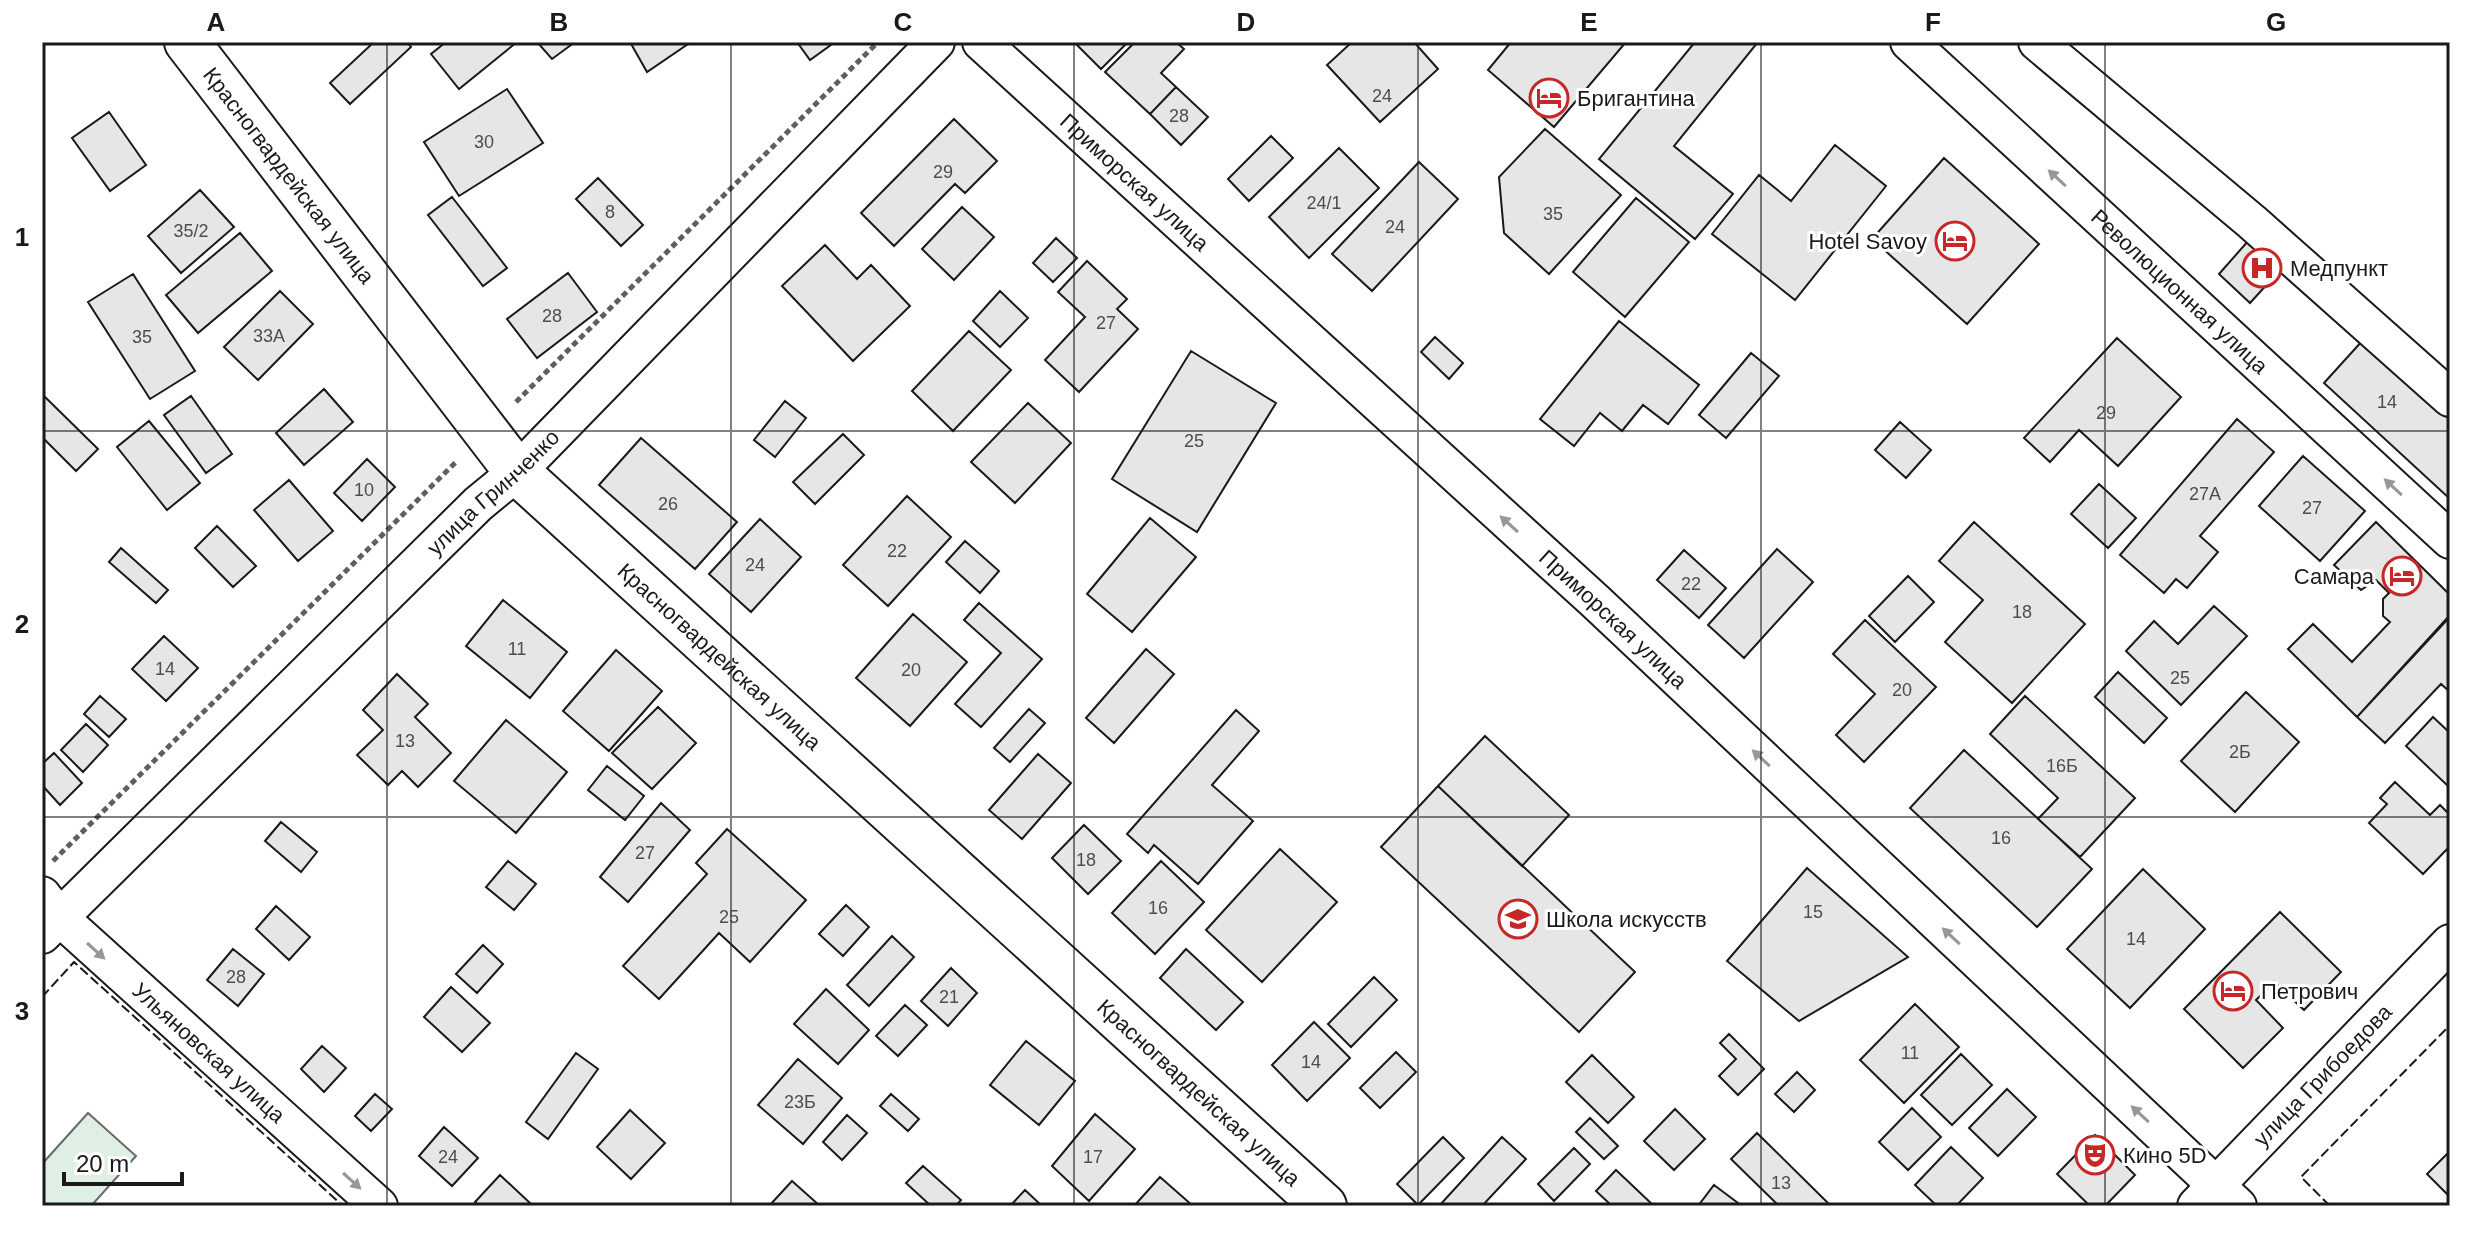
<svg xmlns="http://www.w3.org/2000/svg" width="2492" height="1248" viewBox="0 0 2492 1248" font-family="Arial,sans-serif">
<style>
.green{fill:#e0efe3;stroke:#6a6a6a;stroke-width:2}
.building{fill:#e6e6e6;stroke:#1a1a1a;stroke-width:2}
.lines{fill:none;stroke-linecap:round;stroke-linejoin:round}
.street-casing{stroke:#1a1a1a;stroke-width:40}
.secondary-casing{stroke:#1a1a1a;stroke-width:48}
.path{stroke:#5f5f5f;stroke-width:5;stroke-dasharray:6 4;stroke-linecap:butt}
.street{stroke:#fff;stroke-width:36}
.secondary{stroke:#fff;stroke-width:44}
.fence{stroke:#1a1a1a;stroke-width:2;stroke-dasharray:10 4;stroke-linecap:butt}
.oneway{fill:#989898}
.grid{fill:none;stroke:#1a1a1a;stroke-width:2;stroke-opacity:0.55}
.labels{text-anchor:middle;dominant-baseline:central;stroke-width:6;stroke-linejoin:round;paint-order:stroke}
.number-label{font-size:18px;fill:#4d4d4d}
.poi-label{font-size:22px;fill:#1a1a1a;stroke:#fff;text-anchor:start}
.street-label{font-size:22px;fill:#1a1a1a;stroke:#fff}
.neatline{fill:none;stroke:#1a1a1a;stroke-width:3}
.grid-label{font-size:26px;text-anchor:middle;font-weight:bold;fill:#1a1a1a}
</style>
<rect width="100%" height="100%" fill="#fff"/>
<path class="green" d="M88 1113 136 1156 91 1206H42V1164Z"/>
<path class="building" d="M374 42H407L411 47 350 104 330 83Z
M446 42H517L459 89 431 54Z
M537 42H575L552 59Z
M630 42H691L647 72Z
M797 42H835L810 60Z
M1074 42H1128L1101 69Z
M1135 42H1176L1184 49 1161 73 1176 87 1150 114 1105 72Z
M1352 42H1414L1438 69 1380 122 1327 65Z
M1511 42H1626L1554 127 1488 70Z
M1695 42H1758L1674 146 1733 194 1695 239 1599 159Z
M1176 87 1208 117 1181 145 1150 114Z
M507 89 543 143 459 196 424 142Z
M109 112 146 165 110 191 72 138Z
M954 119 997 161 965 193 955 184 894 246 861 213Z
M1545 129 1621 195 1549 274 1504 233 1499 177Z
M1271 136 1293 158 1249 201 1228 179Z
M1835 145 1886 186 1795 300 1712 234 1759 175 1791 201Z
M1339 148 1379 188 1309 258 1269 217Z
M1944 158 2039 244 1967 324 1872 239Z
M1419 162 1458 199 1372 291 1332 254Z
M598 178 643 225 621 246 576 199Z
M200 190 234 227 181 273 148 236Z
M452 197 507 268 483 286 428 215Z
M1636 198 1689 242 1625 317 1573 272Z
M962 207 994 237 954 280 922 249Z
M240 233 272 271 198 333 166 295Z
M1056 238 1077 258 1053 282 1033 263Z
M2249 240 2281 269 2250 303 2219 274Z
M825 245 857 279 871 265 910 306 853 361 782 286Z
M1087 261 1127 299 1117 309 1138 329 1079 392 1045 360 1085 317 1058 292Z
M568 273 597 312 537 358 507 319Z
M133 274 195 371 150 399 88 302Z
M280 291 313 324 258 380 224 347Z
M1000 291 1028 318 1000 347 973 321Z
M1619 321 1699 385 1668 424 1643 405 1622 431 1600 413 1574 446 1540 419Z
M969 331 1011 370 953 431 912 391Z
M1435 337 1463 363 1449 379 1421 352Z
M2117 338 2181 397 2118 466 2079 430 2050 462 2024 438Z
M2363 340 2450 420V499L2324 383Z
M1191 351 1276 403 1197 532 1112 479Z
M1751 353 1779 376 1726 438 1699 415Z
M324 389 353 422 304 465 276 433Z
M42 394 98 449 76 471 42 437Z
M191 396 232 454 206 473 164 415Z
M785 401 806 418 775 457 754 440Z
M1028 403 1071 443 1015 503 971 462Z
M2237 419 2274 452 2200 536 2218 552 2187 588 2176 579 2164 593 2120 555Z
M149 421 200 483 167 510 117 447Z
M1900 422 1931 450 1906 478 1875 450Z
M843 434 864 455 815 504 793 482Z
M641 438 737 522 695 569 599 485Z
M2303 456 2365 511 2320 561 2259 506Z
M367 459 395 487 362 521 334 493Z
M289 480 333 531 298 561 254 510Z
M2099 484 2136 518 2108 548 2071 514Z
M907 496 951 537 888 606 843 565Z
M1150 518 1196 557 1132 632 1087 594Z
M760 519 801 557 751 612 709 574Z
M1974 522 2085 624 2012 703 1945 642 1983 600 1939 561Z
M2376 522 2450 595V615L2357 717 2288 649 2313 624 2352 662 2390 622 2383 616V599L2389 593 2376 580 2361 590 2334 565Z
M217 526 256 566 233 587 195 548Z
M965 541 999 571 980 593 946 562Z
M121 548 168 590 156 603 109 562Z
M1777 549 1813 582 1744 658 1708 625Z
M1684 550 1726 588 1699 618 1657 580Z
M1908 576 1934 602 1895 642 1869 616Z
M503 600 567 652 530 698 466 646Z
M979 603 1042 659 981 727 955 704 1001 653 964 620Z
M2214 606 2247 636 2181 705 2126 651 2154 621 2178 644Z
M913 614 967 662 910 726 856 678Z
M1865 620 1936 687 1864 762 1836 735 1875 694 1833 654Z
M2447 620 2450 623V692L2441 684 2385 743 2357 717Z
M164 636 198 668 166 701 132 669Z
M1146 649 1174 674 1114 743 1086 718Z
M616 650 662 691 609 751 563 711Z
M2118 672 2167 718 2144 743 2095 697Z
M397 674 428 704 415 717 451 753 418 787 402 771 388 785 357 755 383 730 363 710Z
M2246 692 2299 742 2235 812 2181 761Z
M100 696 126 719 109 737 84 714Z
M2025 696 2135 798 2080 857 2038 819 2058 798 1990 734Z
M658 707 696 743 652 789 612 753Z
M1029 709 1045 723 1010 762 994 748Z
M1236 710 1259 731 1212 785 1253 821 1198 884 1154 845 1148 853 1127 834Z
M2433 717 2450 733V788L2406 746Z
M506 720 567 772 516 833 454 781Z
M86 724 108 745 83 772 61 750Z
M1485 736 1569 815 1522 866 1438 786Z
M1964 750 2092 869 2037 927 1910 808Z
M54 753 82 783 60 805 42 785V764Z
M1038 754 1071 783 1022 839 989 810Z
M607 766 644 796 625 820 588 790Z
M2395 782 2430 815 2440 805 2450 815V846L2423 874 2369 823 2387 804 2380 798Z
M1438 786 1635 972 1579 1032 1381 847Z
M661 803 690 830 628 902 600 877Z
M281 822 317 852 301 872 265 841Z
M1084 825 1121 861 1088 894 1052 858Z
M727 829 806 900 750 962 719 933 659 999 623 966 707 874 696 863Z
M1280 849 1337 902 1262 982 1206 930Z
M508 861 536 884 514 910 486 887Z
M1161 861 1204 902 1155 954 1112 913Z
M1807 868 1908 957 1799 1021 1727 961Z
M2143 869 2205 929 2130 1008 2067 949Z
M846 905 869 927 843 956 819 934Z
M276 906 310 937 289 960 256 929Z
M2280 912 2341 972 2304 1010 2274 982 2256 1000 2283 1028 2243 1068 2184 1009Z
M892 936 914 957 869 1006 847 985Z
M483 945 503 964 477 993 456 974Z
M233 949 264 974 238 1006 207 980Z
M1186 949 1243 1002 1216 1030 1160 978Z
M951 968 977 993 948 1026 921 1001Z
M1374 977 1397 1000 1351 1047 1328 1024Z
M451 987 490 1023 462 1052 424 1017Z
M826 989 869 1030 838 1064 794 1024Z
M1915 1004 1959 1047 1904 1103 1860 1060Z
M905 1005 927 1025 898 1056 876 1036Z
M1314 1022 1350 1058 1307 1101 1272 1065Z
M1729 1034 1764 1069 1738 1095 1719 1076 1736 1059 1720 1043Z
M1026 1041 1075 1081 1039 1125 990 1085Z
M322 1046 346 1068 324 1092 301 1069Z
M1396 1052 1416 1072 1380 1108 1360 1088Z
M576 1053 598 1069 548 1139 526 1122Z
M1961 1054 1992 1085 1952 1125 1921 1095Z
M1592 1055 1634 1097 1608 1123 1566 1082Z
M798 1059 842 1098 803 1144 758 1105Z
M1797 1072 1815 1090 1794 1112 1775 1094Z
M2007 1089 2036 1117 1998 1156 1969 1128Z
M375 1094 392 1109 371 1131 355 1116Z
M891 1094 919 1119 908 1131 880 1106Z
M1912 1108 1941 1137 1908 1170 1879 1142Z
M1675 1109 1705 1139 1674 1170 1644 1141Z
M630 1110 665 1143 631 1179 597 1147Z
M1095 1114 1135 1149 1089 1201 1052 1166Z
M847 1115 867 1133 842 1160 823 1142Z
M1590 1118 1618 1146 1604 1159 1576 1132Z
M444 1127 478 1158 452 1186 419 1156Z
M1757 1133 1831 1206H1779L1731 1159Z
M2095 1135 2135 1175 2105 1206H2090L2057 1174Z
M1443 1137 1464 1158 1418 1205 1397 1184Z
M1502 1137 1526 1159 1482 1206H1439Z
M1951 1147 1983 1178 1956 1206H1937L1915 1185Z
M1574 1148 1590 1164 1554 1201 1538 1184Z
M2450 1151V1197L2427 1174Z
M923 1166 961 1200 956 1206H931L906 1183Z
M1616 1170 1654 1206H1612L1596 1191Z
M500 1175 531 1204 529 1206H479L475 1202Z
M1160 1177 1193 1206H1134Z
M792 1181 820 1206H769Z
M1714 1185 1742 1206H1698Z
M1025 1190 1042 1206H1010Z"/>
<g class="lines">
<defs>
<g id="street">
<path id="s1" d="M981 42 1595 601 2238 1206"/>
<path id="s2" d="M1909 42 2450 540"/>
<path d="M2037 42 2252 222 2450 398"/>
<path id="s3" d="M42 895 59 917 379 1206"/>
<path id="s4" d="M42 935 478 504 517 472 936 42"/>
<path id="s5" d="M2196 1206 2450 943"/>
</g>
<g id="secondary">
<path id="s6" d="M187 42 517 472 1324 1206"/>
</g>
</defs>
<use href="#street" class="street-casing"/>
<use href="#secondary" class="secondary-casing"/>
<path class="path" d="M516 402 878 42
M53 861 458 460"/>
<use href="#street" class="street"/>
<use href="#secondary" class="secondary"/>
<path class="fence" d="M42 997 74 962 343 1206
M2330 1206 2301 1177 2450 1025"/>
</g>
<defs><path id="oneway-solid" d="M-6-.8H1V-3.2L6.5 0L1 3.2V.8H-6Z" transform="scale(2)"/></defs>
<g class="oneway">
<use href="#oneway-solid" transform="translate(2057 178) rotate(-137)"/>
<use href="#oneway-solid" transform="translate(2393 487) rotate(-137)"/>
<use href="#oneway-solid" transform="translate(1509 524) rotate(-138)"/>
<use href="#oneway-solid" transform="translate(1761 758) rotate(-137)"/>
<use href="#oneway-solid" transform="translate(1951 936) rotate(-137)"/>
<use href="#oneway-solid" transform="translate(96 951) rotate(42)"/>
<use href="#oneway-solid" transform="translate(2140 1114) rotate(-137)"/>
<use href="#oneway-solid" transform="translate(352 1181) rotate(42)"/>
</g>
<path class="grid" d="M387 42V1206M731 42V1206M1074 42V1206M1418 42V1206M1761 42V1206M2105 42V1206M42 431H2450M42 817H2450"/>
<defs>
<symbol id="hotel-ring" viewBox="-11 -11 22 22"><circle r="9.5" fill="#fff" stroke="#c62828" stroke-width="1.5"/><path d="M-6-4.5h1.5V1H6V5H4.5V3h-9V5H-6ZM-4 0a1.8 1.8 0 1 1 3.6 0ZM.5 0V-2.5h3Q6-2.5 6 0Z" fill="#c62828"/></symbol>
<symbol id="hospital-ring" viewBox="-11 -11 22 22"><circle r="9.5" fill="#fff" stroke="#c62828" stroke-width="1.5"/><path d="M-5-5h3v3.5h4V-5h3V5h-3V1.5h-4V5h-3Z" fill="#c62828"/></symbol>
<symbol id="school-ring" viewBox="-11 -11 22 22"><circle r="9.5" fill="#fff" stroke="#c62828" stroke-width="1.5"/><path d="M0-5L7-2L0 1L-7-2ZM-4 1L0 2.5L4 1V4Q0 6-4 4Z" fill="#c62828"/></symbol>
<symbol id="theatre-ring" viewBox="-11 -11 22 22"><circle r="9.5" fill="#fff" stroke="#c62828" stroke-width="1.5"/><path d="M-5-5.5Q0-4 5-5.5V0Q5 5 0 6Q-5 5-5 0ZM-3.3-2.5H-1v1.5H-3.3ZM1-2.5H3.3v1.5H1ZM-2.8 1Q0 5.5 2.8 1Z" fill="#c62828"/></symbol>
</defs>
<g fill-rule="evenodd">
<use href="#hotel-ring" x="1527" y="76" width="44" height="44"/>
<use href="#hotel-ring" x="1933" y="219" width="44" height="44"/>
<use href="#hospital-ring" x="2240" y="246" width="44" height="44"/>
<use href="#hotel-ring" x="2380" y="554" width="44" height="44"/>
<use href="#school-ring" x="1496" y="897" width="44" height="44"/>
<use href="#hotel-ring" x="2211" y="969" width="44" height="44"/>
<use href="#theatre-ring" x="2073" y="1133" width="44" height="44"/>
</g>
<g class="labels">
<g class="number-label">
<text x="1382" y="96">24</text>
<text x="1179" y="116">28</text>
<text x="484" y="142">30</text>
<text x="943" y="172">29</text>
<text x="1324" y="203">24/1</text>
<text x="610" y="212">8</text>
<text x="1553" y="214">35</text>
<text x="1395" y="227">24</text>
<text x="191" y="231">35/2</text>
<text x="552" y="316">28</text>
<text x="1106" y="323">27</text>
<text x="269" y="336">33А</text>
<text x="142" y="337">35</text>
<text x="2387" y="402">14</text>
<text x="2106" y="413">29</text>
<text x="1194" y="441">25</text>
<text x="364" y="490">10</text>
<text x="2205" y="494">27А</text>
<text x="668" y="504">26</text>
<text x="2312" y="508">27</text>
<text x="897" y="551">22</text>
<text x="755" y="565">24</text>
<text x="1691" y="584">22</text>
<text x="2022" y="612">18</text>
<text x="517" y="649">11</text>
<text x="165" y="669">14</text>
<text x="911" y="670">20</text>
<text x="2180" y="678">25</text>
<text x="1902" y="690">20</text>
<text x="405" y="741">13</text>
<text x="2240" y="752">2Б</text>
<text x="2062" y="766">16Б</text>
<text x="2001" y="838">16</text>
<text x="645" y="853">27</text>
<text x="1086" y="860">18</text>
<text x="1158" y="908">16</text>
<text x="1813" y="912">15</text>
<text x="729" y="917">25</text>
<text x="2136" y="939">14</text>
<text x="236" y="977">28</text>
<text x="949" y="997">21</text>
<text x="1910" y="1053">11</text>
<text x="1311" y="1062">14</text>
<text x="800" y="1102">23Б</text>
<text x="448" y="1157">24</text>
<text x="1093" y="1157">17</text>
<text x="1781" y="1183">13</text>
</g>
<g class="poi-label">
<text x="1577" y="98">Бригантина</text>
<text x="1927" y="241" text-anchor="end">Hotel Savoy</text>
<text x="2290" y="268">Медпункт</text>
<text x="2374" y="576" text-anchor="end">Самара</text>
<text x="1546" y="919">Школа искусств</text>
<text x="2261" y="991">Петрович</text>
<text x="2123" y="1155">Кино 5D</text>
</g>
<g class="street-label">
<text stroke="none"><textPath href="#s6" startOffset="168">Красногвардейская улица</textPath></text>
<text stroke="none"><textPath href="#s1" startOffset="208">Приморская улица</textPath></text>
<text stroke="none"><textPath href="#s2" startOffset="368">Революционная улица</textPath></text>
<text stroke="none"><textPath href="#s4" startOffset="632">улица Гринченко</textPath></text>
<text stroke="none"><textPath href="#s1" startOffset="856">Приморская улица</textPath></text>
<text stroke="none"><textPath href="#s6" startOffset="816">Красногвардейская улица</textPath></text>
<text stroke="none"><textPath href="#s3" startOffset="230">Ульяновская улица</textPath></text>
<text stroke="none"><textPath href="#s5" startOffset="182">улица Грибоедова</textPath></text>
<text stroke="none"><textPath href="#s6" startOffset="1464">Красногвардейская улица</textPath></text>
</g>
</g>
<rect width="2492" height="1248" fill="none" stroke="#ffffff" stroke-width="88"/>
<path d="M64 1172v12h118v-12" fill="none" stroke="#1a1a1a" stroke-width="4"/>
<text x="76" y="1172" font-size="24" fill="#1a1a1a" stroke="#ffffff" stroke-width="6" paint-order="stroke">20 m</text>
<rect x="44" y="44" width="2404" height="1160" class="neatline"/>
<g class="grid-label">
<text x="216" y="31">A</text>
<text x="559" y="31">B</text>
<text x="903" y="31">C</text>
<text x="1246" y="31">D</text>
<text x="1589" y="31">E</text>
<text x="1933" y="31">F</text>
<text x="2276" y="31">G</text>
<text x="22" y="246">1</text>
<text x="22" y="633">2</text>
<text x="22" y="1020">3</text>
</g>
</svg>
